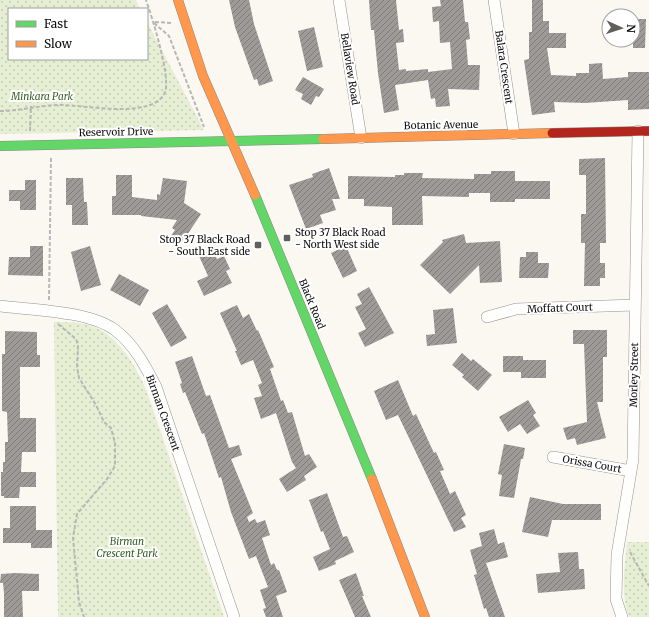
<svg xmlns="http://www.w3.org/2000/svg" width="649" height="617" viewBox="0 0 649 617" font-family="Merriweather,serif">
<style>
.park{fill:url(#park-dots)}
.building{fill:url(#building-hatch)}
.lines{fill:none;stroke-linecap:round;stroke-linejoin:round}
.street-casing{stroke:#949390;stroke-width:12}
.fast-casing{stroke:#8a8986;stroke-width:10}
.slow-casing{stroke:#8a8986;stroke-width:10}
.jam-casing{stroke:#8a8986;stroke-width:10}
.path{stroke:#b8b7b6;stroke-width:2;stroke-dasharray:4 2;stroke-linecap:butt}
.street{stroke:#fefefd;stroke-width:11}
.fast{stroke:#63d668;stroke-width:9}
.slow{stroke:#ff974d;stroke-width:9}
.jam{stroke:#b3261e;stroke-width:9}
.poi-dot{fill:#605f5d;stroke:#fff;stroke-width:1.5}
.labels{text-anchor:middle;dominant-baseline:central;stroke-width:4;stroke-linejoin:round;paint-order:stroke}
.street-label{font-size:10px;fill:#0d0d0d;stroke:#fff}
.park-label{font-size:10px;font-style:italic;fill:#355f22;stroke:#fff}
.poi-label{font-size:10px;fill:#0d0d0d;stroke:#fff;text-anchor:start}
</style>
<defs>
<pattern id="park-dots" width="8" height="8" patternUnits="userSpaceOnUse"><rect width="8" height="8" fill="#e6eed3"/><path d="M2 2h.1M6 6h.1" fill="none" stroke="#c4cbb4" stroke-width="1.8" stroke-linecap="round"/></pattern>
<pattern id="building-hatch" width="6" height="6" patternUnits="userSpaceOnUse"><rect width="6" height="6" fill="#9d9a97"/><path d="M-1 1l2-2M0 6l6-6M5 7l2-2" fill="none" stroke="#7e7c7a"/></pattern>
</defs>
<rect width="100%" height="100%" fill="#faf8f1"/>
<path class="park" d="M0 0H136L140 9H9V59H147V22L204 130 0 134Z
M54 322C64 322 75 322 85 324 116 331 134 363 146 389L224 617H58Z
M627 542H649V617H629C620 592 625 568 627 542Z"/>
<path class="building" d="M229 0H249L254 24 273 81 259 86 257 79 254 80 235 27Z
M369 0H396L399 30 403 29 404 42 396 43 399 70 406 69V71L428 69V72L452 69 450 42 440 43 439 21 433 22 432 7 441 6 440 0H463L465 22H468L470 39 466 40 468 65H480L479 90 448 89 450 106 436 107 435 98 431 99 428 80 395 85 399 110 384 113 378 73 374 30H371Z
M532 0H543V21H549V33H566V48H547L551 75 576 76V73H589V64L602 63 603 79 628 77V72H649V109L628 110V100L585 103 554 102 555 112 532 115 524 60 529 59V32H532Z
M633 19H646L645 48H633Z
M314 27 323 67 307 71 298 31Z
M303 77 324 89 319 97 316 96 311 105 301 99 303 94 295 90Z
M605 158 606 243H600V263H605V278H600V286H584L585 243H581V214H586V175H579V159Z
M329 168 340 199H332L336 210 320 215 323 223 306 229 289 185 313 177 312 174Z
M491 171H515V181H550V199H515V202H490V193H469V197L422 196 423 225H392V207L364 206V199H348V176L395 177V175H404V173H423L422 178 474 179V174H491Z
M116 175H132V197L157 200V194L160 195 163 178 187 181 184 203 201 214 181 244 170 237 175 230 172 228 177 220 141 216V215H112V196H116Z
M66 178H83L84 202H87L88 225H72V205H66Z
M25 180H36V210H20V201H9V190H25Z
M464 234 466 243 500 241 502 282 480 283 479 265 450 294 420 265 443 242 442 240Z
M30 246H43V276L8 275 9 257H30Z
M90 246 101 285 81 291 71 252Z
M346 246 357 271 343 278 331 253Z
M212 250 217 259 224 256 230 269 226 271 232 283 204 296 197 281 208 276 199 256Z
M526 252H538V263H549L548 278H519L520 257H526Z
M119 274 149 290 140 306 110 290Z
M369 287 394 333 365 347 358 333 366 329 355 307 362 304 357 294Z
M167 304 187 338 171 347 152 313Z
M237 305 243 318 249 314 257 331 258 330 274 367 270 369 281 401 283 400 288 413 292 412 305 456 309 454 317 467 304 476 306 480 287 492 279 479 296 468 292 462 276 413 261 419 254 398 262 396 258 385 262 383 253 360 241 365 235 351H237L220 313Z
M453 308 457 343 427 346 426 335 435 334 433 310Z
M573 330H607V357H603V402H597L606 438 577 445 575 438 567 440 563 428 587 422 584 344H573Z
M5 331 37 332V355H40V367H20V418H36V452H22L21 472H36V487H20L19 498H4V496H1V472H3V462H5V442H8L7 412 2 411V354H5Z
M462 353 471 361 473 359 492 375 478 391 462 377 464 375 452 365Z
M192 356 206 396 210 395 229 448 239 445 242 455 231 459 253 513 247 517 249 522 255 519 257 523 265 520 270 535 262 538 271 565 274 563 277 570H279L287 592 276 596 283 617H266L263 609 266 608 260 590 268 587 256 556 249 559 231 512 221 477 219 478 204 433 202 434 185 392 183 393 180 384 182 383 175 362Z
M503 356H523V360H546V378H521V372H503Z
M398 380 413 416 416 414 434 453 436 452 444 470 440 471 450 494 455 491 466 515 461 518 466 527 454 532 398 415 386 420 374 391Z
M528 400 536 413 533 415 540 426 527 434 520 424 508 432 499 417Z
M504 444 525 448 523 459H521L514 498 499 496 502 475 498 474Z
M327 493 343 537 347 536 354 552 335 561 336 564 319 571 313 557 330 549 323 531 321 532 309 500Z
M530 497 563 504H601V520H552L548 537 522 532Z
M10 506H36V530H52V548H31V543H3V528H10Z
M494 529 498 544 504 542 508 557 486 563 505 617H489L486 608 484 609 474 575 477 574 470 550 482 546 479 533Z
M578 552 579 569H584L585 589 538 593 536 574 560 572 558 553Z
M15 573 39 574V591H22L23 617H4V593L3 583H0L1 574Z
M356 573 364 596H362L371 617H355L339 580Z"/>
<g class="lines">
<defs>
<path id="street" d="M339 0 361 138
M494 0 514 134
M0 306C33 310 89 311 115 330 134 344 146 367 156 387L234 617
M487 317 516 309 635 305
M553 457 631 471
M622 617 616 599 617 555 633 459 638 131"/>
<path id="fast" d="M0 146 323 139
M255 195 372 479"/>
<path id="slow" d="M178 0 203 76 255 195
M323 139 552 133
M372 479 425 617"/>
<path id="jam" d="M552 133 649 131"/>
</defs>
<use href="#street" class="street-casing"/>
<use href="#fast" class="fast-casing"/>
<use href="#slow" class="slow-casing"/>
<use href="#jam" class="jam-casing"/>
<path class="path" d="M155 22 172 23
M154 23 169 36 204 127
M0 111C20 111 40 105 61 105 85 105 154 120 165 92 171 77 152 17 146 0
M30 131 31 106
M49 300 51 158
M58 324 76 339 78 345 77 367 79 378 96 405 104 422 111 428 115 443V466L107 479 77 514 73 538 79 602 84 617
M630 552 649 586"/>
<use href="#street" class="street"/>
<use href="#fast" class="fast"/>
<use href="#slow" class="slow"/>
<use href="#jam" class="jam"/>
</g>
<g class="poi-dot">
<rect x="283" y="234" width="8" height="8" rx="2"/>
<rect x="254" y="241" width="8" height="8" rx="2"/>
</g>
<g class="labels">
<g class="street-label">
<text transform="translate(504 67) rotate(82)">Balara Crescent</text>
<text transform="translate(350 69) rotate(81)">Bellaview Road</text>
<text transform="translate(441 125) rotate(-1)">Botanic Avenue</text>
<text transform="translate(116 132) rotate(-1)">Reservoir Drive</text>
<text transform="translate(312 304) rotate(68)">Black Road</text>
<text transform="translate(560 308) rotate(-2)">Moffatt Court</text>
<text transform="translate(634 375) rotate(-89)">Morley Street</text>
<text transform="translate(163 413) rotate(70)">Birman Crescent</text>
<text transform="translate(592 464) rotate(10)">Orissa Court</text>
</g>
<g class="park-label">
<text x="42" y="96">Minkara Park</text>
<text x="127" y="541">Birman<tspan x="127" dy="12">Crescent Park</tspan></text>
</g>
<g class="poi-label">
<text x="295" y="232">Stop 37 Black Road<tspan x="295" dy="12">- North West side</tspan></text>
<text x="250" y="239" text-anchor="end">Stop 37 Black Road<tspan x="250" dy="12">- South East side</tspan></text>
</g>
</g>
<rect x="8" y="8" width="140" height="52" fill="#ffffff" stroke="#9e9e9e"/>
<rect x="16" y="21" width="20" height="6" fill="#63d668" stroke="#9e9e9e"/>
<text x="44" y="28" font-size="12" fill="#0d0d0d">Fast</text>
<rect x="16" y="41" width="20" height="6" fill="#ff974d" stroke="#9e9e9e"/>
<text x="44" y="48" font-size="12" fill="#0d0d0d">Slow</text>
<g transform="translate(621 28) rotate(93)"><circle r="19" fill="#ffffff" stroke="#9e9e9e"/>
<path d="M0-3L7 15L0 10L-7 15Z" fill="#605f5d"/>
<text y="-6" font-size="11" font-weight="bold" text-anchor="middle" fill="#0d0d0d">N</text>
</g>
</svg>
